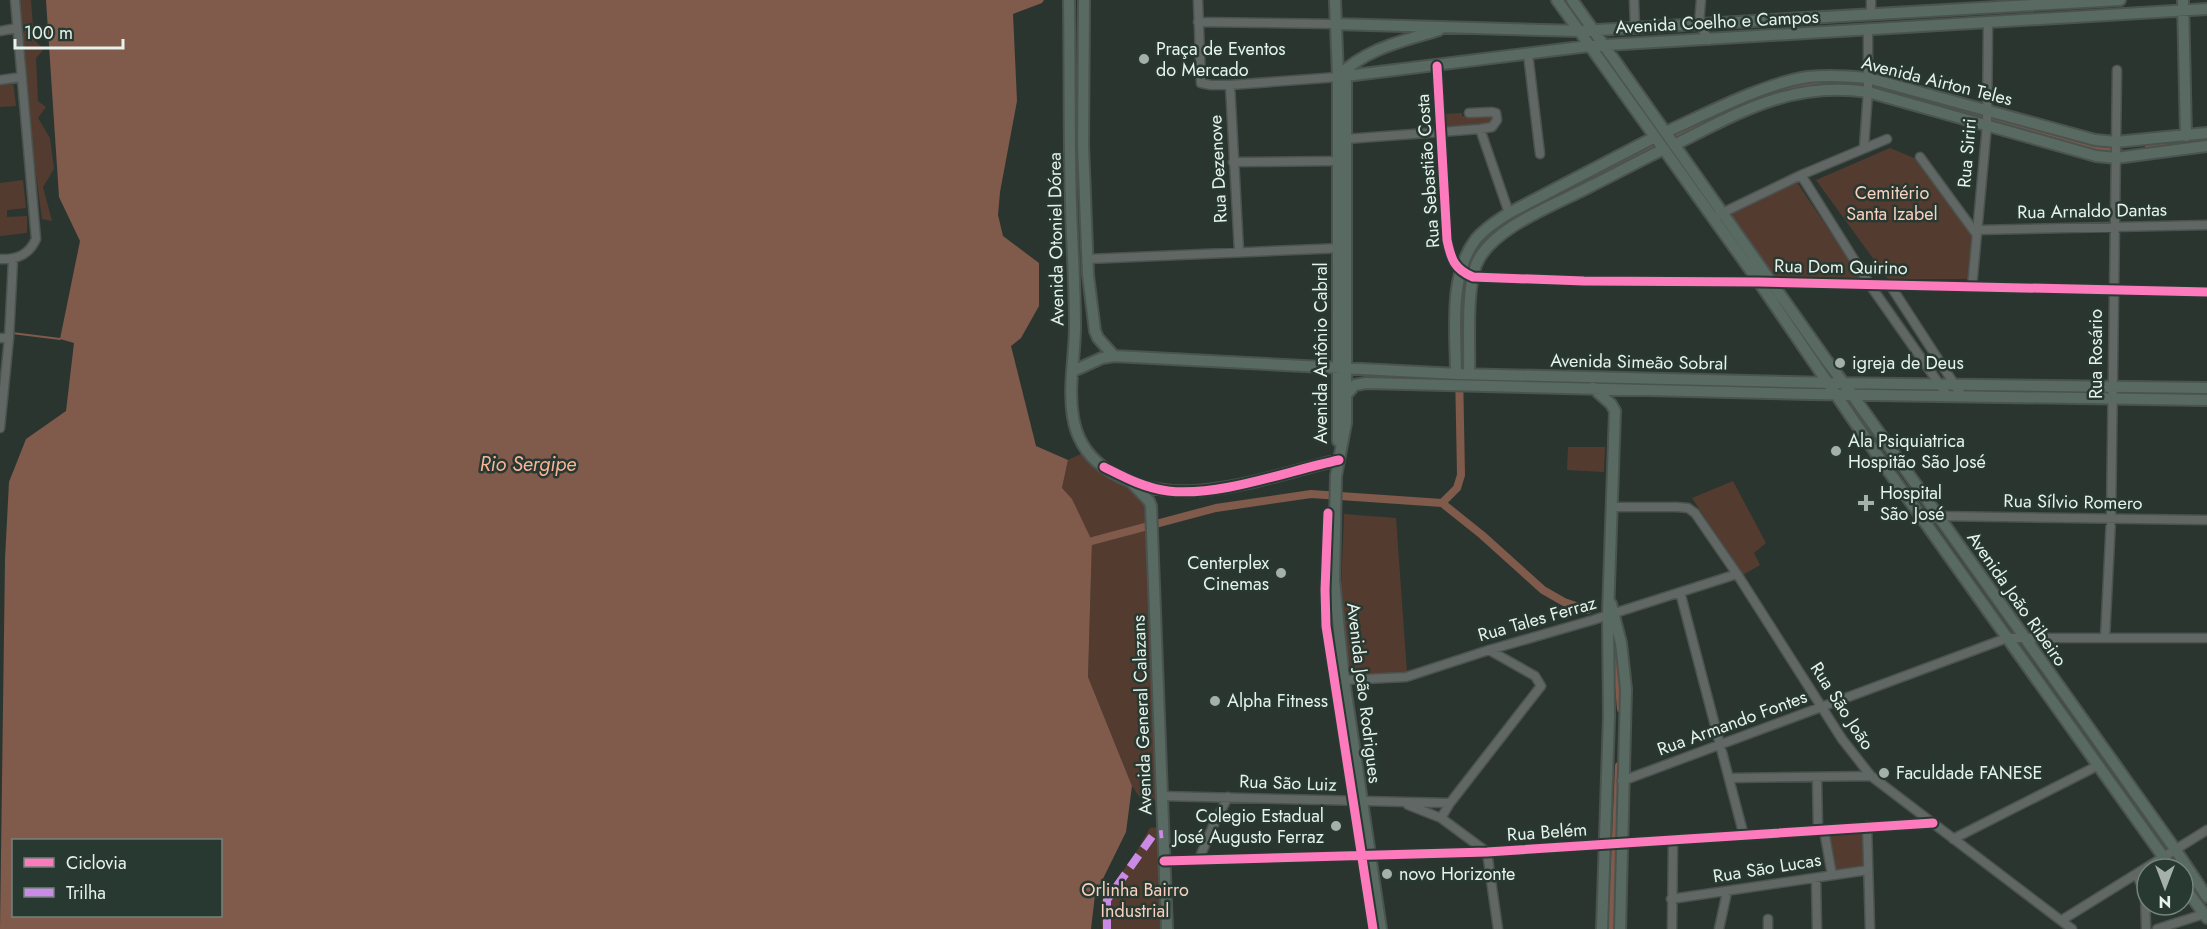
<svg xmlns="http://www.w3.org/2000/svg" width="2207" height="929" viewBox="0 0 2207 929" font-family="Jost,sans-serif">
<style>
.green{fill:#543b30}
.water{fill:#805a4b;fill-rule:evenodd}
.lines{fill:none;stroke-linecap:round;stroke-linejoin:round}
.stream{stroke:#805a4b;stroke-width:2}
.canal{stroke:#805a4b;stroke-width:8}
.minor-casing{stroke:#4b534f;stroke-width:11}
.major-casing{stroke:#4b534f;stroke-width:14}
.minor{stroke:#606764;stroke-width:8}
.major{stroke:#596a63;stroke-width:10}
.quiet{stroke:#ca8be6;stroke-width:8;stroke-dasharray:15 8;stroke-linecap:butt}
.cycleway-casing{stroke:#273931;stroke-width:13}
.cycleway{stroke:#fd7abc;stroke-width:9}
.poi-dot{fill:#a5b0aa;stroke:#273931;stroke-width:2}
.labels{text-anchor:middle;dominant-baseline:central;stroke-width:5;stroke-linejoin:round;paint-order:stroke}
.street-label{font-size:18px;fill:#e7f2ec;stroke:#273931}
.poi-label{font-size:18px;fill:#e7f2ec;stroke:#273931;text-anchor:start}
.park-label{font-size:18px;fill:#fbd0bf;stroke:#273931}
.water-label{font-size:20px;font-style:italic;fill:#fbb498;stroke:#273931}
</style>
<rect width="100%" height="100%" fill="#2b3530"/>
<path class="green" d="M18 0H31L34 40 44 49 36 58 38 101 46 107 38 118 50 138 54 169 43 187 52 221 42 219 32 145Z
M13 82 16 106 0 107V84Z
M1462 113V116L1494 114 1495 124 1445 129 1443 114Z
M1890 148 1921 161 1973 238 1970 279H1888L1816 180Z
M23 180 26 208 7 210V217L27 216V233L0 236V183Z
M1796 181 1862 279 1776 277 1731 214Z
M1568 447H1605L1604 472 1567 470Z
M1087 451 1149 501 1161 796 1146 807 1132 786 1088 677 1092 541 1062 488 1068 460Z
M1733 481 1766 543 1754 553 1760 565 1743 575 1692 498Z
M1344 514 1396 518 1407 673H1351L1341 591Z
M1158 827 1163 929H1102L1100 902 1135 854 1150 828Z
M1865 832 1867 869 1830 873 1826 837Z"/>
<path class="water" d="M46 0H1044L1042 3 1013 14 1017 101 1000 192 998 215 1003 236 1039 263V306L1021 338 1011 346 1036 446 1068 460 1062 488 1072 499 1092 541 1088 677 1132 786 1126 832 1095 895 1091 929H0L5 559 9 482 26 439 66 411 74 343 60 339 80 241 59 197ZM14 840H220V916H14Z"/>
<g class="lines">
<path class="stream" d="M12 333 60 339"/>
<path class="canal" d="M1728 109 1787 87 1821 82 1860 85 1944 104 2101 150 2120 153
M2149 148 2207 141
M1503 222 1717 114
M1475 249 1494 230
M1460 339 1461 294
M1442 503 1457 488 1461 475 1459 369
M1092 541 1216 508 1311 494 1442 503 1482 535 1543 590 1564 602 1588 610
M1615 639 1621 709
M1612 929 1619 766"/>
<defs>
<path id="minor" d="M1198 0 1201 83 1211 85H1230L1338 77
M1634 0 1635 27
M1701 0 1699 24 1709 40
M1871 0V14
M1198 22 1335 24
M0 31 17 28
M1528 54 1540 154
M1437 66 1447 240C1451 259 1454 269 1473 277L1584 281 1759 282 2207 292
M0 80 21 77
M1230 85 1239 251
M1480 129 1509 213
M1346 139 1480 129 1492 127 1497 120 1496 113 1492 112 1469 113
M1864 147 1868 92V30
M1920 157 1977 235
M1233 162 1338 161
M1801 175 1870 285 1947 395
M1718 215 1801 175 1887 139
M1977 230 2207 225
M0 259C17 260 29 255 36 239L15 0
M1088 259 1342 248
M1890 285 1962 396
M1972 287 1987 125 1988 22
M0 338H9
M0 428 9 338 13 260
M1612 507H1677L1688 508 1695 513 1737 574 1842 739 1871 776 2072 929
M1925 522 1938 516 2207 520
M1680 592 1744 836
M2105 638 2111 519 2117 70
M1344 680 1406 677 1489 650 1593 620 1737 574
M1730 778 1871 776
M1817 778 1818 830
M1622 781 2007 638H2207
M1161 796 1450 803
M1408 805 1441 818 1487 852 1498 929
M1441 818 1450 803 1541 686 1535 676 1489 650
M1867 826 1870 929
M1824 830 1832 875
M1953 839 2099 765
M1199 859 1213 826 1228 797
M1164 861 1487 852 1933 823
M2136 874 2145 892 2146 929
M1816 878 1817 929
M1671 899 1868 870
M1768 919V929
M2062 920 2207 830
M1672 929 1673 841
M1719 929 1727 892
M2157 929 2207 913"/>
<path id="major" d="M1069 0C1070 68 1069 136 1071 204 1072 245 1075 285 1075 326 1075 356 1068 387 1073 417 1076 436 1086 454 1102 466 1172 518 1265 476 1339 460
M1084 0 1083 145 1088 275 1095 331 1098 338 1114 356
M1335 0 1338 77V441
M1557 0 1759 282 1882 462 2172 869
M1572 0 1827 361 1851 393 2175 849 2207 897
M2183 0 2186 136
M1335 24 1580 31 2120 0
M1346 76V423L1336 476 1334 580 1344 680 1381 929
M1338 77 1589 46 2207 9
M1338 77C1364 49 1403 41 1439 30
M1666 132C1706 114 1765 83 1808 77 1828 75 1848 76 1868 78L2095 140 2116 142 2207 133
M1674 145C1740 112 1791 81 1868 92L2096 156 2116 158 2207 146
M1073 371 1102 358 1114 356 1458 374 1829 383 2207 388
M1456 374C1456 331 1448 276 1476 239 1485 228 1497 221 1509 213L1655 137
M1469 374C1470 344 1466 293 1476 265 1490 228 1557 204 1591 186 1615 174 1639 161 1664 149
M1593 388 1611 404 1615 411 1608 615 1609 716 1602 929
M1345 396 1355 385 1366 383 1810 394 2207 400
M1131 482 1149 501 1151 506 1167 929
M1611 604 1621 643 1626 689 1620 929
M2183 885 2207 918"/>
</defs>
<use href="#minor" class="minor-casing"/>
<use href="#major" class="major-casing"/>
<use href="#minor" class="minor"/>
<use href="#major" class="major"/>
<path class="quiet" d="M1107 929V900L1153 835 1163 834"/>
<defs>
<path id="cycleway" d="M1437 66 1447 240C1451 259 1454 269 1473 277L1584 281 1759 282 2207 292
M1104 467C1124 477 1144 488 1168 491 1220 497 1287 471 1339 460
M1328 513 1325 590 1326 626 1373 929
M1164 861 1487 852 1933 823"/>
</defs>
<use href="#cycleway" class="cycleway-casing"/>
<use href="#cycleway" class="cycleway"/>
</g>
<g class="poi-dot">
<circle cx="1144" cy="59" r="6"/>
<circle cx="1840" cy="363" r="6"/>
<circle cx="1836" cy="451" r="6"/>
<path d="M1863 494h6v6h6v6h-6v6h-6v-6h-6v-6h6z"/>
<circle cx="1281" cy="573" r="6"/>
<circle cx="1215" cy="701" r="6"/>
<circle cx="1884" cy="773" r="6"/>
<circle cx="1336" cy="826" r="6"/>
<circle cx="1387" cy="874" r="6"/>
</g>
<g class="labels">
<g class="street-label">
<text transform="translate(1717 22) rotate(-3)">Avenida Coelho e Campos</text>
<text transform="translate(1937 81) rotate(14)">Avenida Airton Teles</text>
<text transform="translate(1967 153) rotate(-85)">Rua Siriri</text>
<text transform="translate(1218 169) rotate(-93)">Rua Dezenove</text>
<text transform="translate(1428 171) rotate(-94)">Rua Sebastião Costa</text>
<text transform="translate(2092 211) rotate(-1)">Rua Arnaldo Dantas</text>
<text transform="translate(1056 239) rotate(-91)">Avenida Otoniel Dórea</text>
<text transform="translate(1841 267) rotate(1)">Rua Dom Quirino</text>
<text transform="translate(1321 353) rotate(-90)">Avenida Antônio Cabral</text>
<text transform="translate(2096 354) rotate(-90)">Rua Rosário</text>
<text transform="translate(1639 362) rotate(1)">Avenida Simeão Sobral</text>
<text transform="translate(2073 502) rotate(1)">Rua Sílvio Romero</text>
<text transform="translate(2017 599) rotate(55)">Avenida João Ribeiro</text>
<text transform="translate(1537 619) rotate(-16)">Rua Tales Ferraz</text>
<text transform="translate(1364 693) rotate(83)">Avenida João Rodrigues</text>
<text transform="translate(1842 706) rotate(57)">Rua São João</text>
<text transform="translate(1142 715) rotate(-92)">Avenida General Calazans</text>
<text transform="translate(1732 723) rotate(-20)">Rua Armando Fontes</text>
<text transform="translate(1288 783) rotate(2)">Rua São Luiz</text>
<text transform="translate(1547 832) rotate(-4)">Rua Belém</text>
<text transform="translate(1767 868) rotate(-9)">Rua São Lucas</text>
</g>
<g class="poi-label">
<text x="1156" y="49">Praça de Eventos<tspan x="1156" dy="21">do Mercado</tspan></text>
<text x="1852" y="363">igreja de Deus</text>
<text x="1848" y="441">Ala Psiquiatrica<tspan x="1848" dy="21">Hospitão São José</tspan></text>
<text x="1880" y="493">Hospital<tspan x="1880" dy="21">São José</tspan></text>
<text x="1269" y="563" text-anchor="end">Centerplex<tspan x="1269" dy="21">Cinemas</tspan></text>
<text x="1227" y="701">Alpha Fitness</text>
<text x="1896" y="773">Faculdade FANESE</text>
<text x="1324" y="816" text-anchor="end">Colegio Estadual<tspan x="1324" dy="21">José Augusto Ferraz</tspan></text>
<text x="1399" y="874">novo Horizonte</text>
</g>
<g class="park-label">
<text x="1892" y="193">Cemitério<tspan x="1892" dy="21">Santa Izabel</tspan></text>
<text x="1135" y="890">Orlinha Bairro<tspan x="1135" dy="21">Industrial</tspan></text>
</g>
<g class="water-label">
<text x="528" y="464">Rio Sergipe</text>
</g>
</g>
<rect x="12" y="839" width="210" height="78" fill="#273931" stroke="#74837c" stroke-width="1.5"/>
<rect x="24" y="858" width="30" height="9" fill="#fd7abc" stroke="#74837c" stroke-width="1.5"/>
<text x="66" y="869" font-size="18" fill="#e7f2ec">Ciclovia</text>
<rect x="24" y="888" width="30" height="9" fill="#ca8be6" stroke="#74837c" stroke-width="1.5"/>
<text x="66" y="899" font-size="18" fill="#e7f2ec">Trilha</text>
<g transform="translate(2165 887) rotate(180)"><circle r="28" fill="#273931" stroke="#74837c" stroke-width="1.5"/>
<path d="M0-4.5L10 22L0 15L-10 22Z" fill="#a5b0aa"/>
<text y="-9" font-size="16" font-weight="bold" text-anchor="middle" fill="#e7f2ec">N</text>
</g>
<path d="M15 39v9h108v-9" fill="none" stroke="#e7f2ec" stroke-width="3"/>
<text x="24" y="39" font-size="18" fill="#e7f2ec" stroke="#273931" stroke-width="4.5" paint-order="stroke">100 m</text>
</svg>
